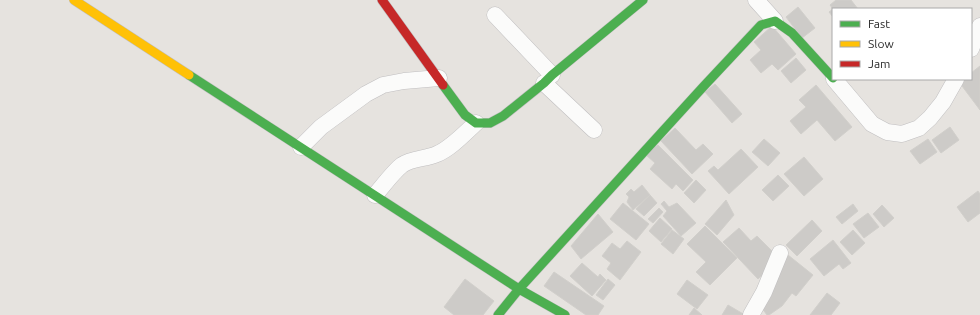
<svg xmlns="http://www.w3.org/2000/svg" width="980" height="315" viewBox="0 0 980 315" font-family="Ubuntu,sans-serif">
<style>
.building{fill:#cdcbc8;stroke:#d1cfcb}
.lines{fill:none;stroke-linecap:round;stroke-linejoin:round}
.street-casing{stroke:#c0bfc0;stroke-width:17}
.fast-casing{stroke:#c0bfc0;stroke-width:10}
.slow-casing{stroke:#c0bfc0;stroke-width:10}
.jam-casing{stroke:#c0bfc0;stroke-width:10}
.street{stroke:#fbfbfa;stroke-width:16}
.fast{stroke:#4caf50;stroke-width:9}
.slow{stroke:#ffc107;stroke-width:9}
.jam{stroke:#c62828;stroke-width:9}
</style>
<rect width="100%" height="100%" fill="#e6e3df"/>
<path class="building" d="M836 0H851L858 9H833V17L829 12 833 9 830 5Z
M798 7 815 28 802 38 786 17Z
M772 26 796 54 778 70 772 64 761 73 750 60 761 50 754 42Z
M796 58 806 70 791 83 781 71Z
M980 66V110L959 82 963 79H971V73Z
M715 84 742 114 732 123 705 92Z
M816 85 852 127 835 141 817 120 801 134 790 121 806 107 799 100Z
M950 127 959 140 941 153 932 140Z
M675 128 696 150 703 144 713 154 692 174 661 141Z
M764 139 780 153 768 166 752 152Z
M928 139 937 152 920 164 910 151Z
M658 145 693 180 683 191 676 184 672 189 650 169 655 163 645 154Z
M741 149 758 167 729 194 708 171 714 166 718 170Z
M804 157 823 179 804 196 784 174Z
M778 175 789 186 773 201 762 190Z
M696 180 706 190 694 203 684 193Z
M642 185 650 195 633 210 627 202 629 197 626 194 631 189 634 192Z
M978 191 980 194V213L968 222 957 207Z
M650 195 657 203 644 216 636 209Z
M726 200 734 215 717 235 705 224Z
M664 201 669 207 677 203 696 223 681 236 663 216 667 211 661 204Z
M623 203 649 224 636 240 610 219Z
M853 204 858 211 842 224 836 217Z
M882 205 894 218 884 227 873 214Z
M659 208 663 212 653 223 648 219Z
M868 213 879 227 864 238 853 224Z
M598 214 613 232 581 259 571 246Z
M660 218 672 229 661 242 649 231Z
M812 220 822 231 797 256 786 245Z
M705 226 737 258 710 285 696 272 706 262 687 244Z
M739 228 751 241 757 236 777 256 773 265 758 279 723 242Z
M672 230 684 239 673 254 661 244Z
M853 230 865 243 852 255 840 242Z
M833 240 851 263 843 269 839 264 824 276 810 259Z
M627 241 641 252 620 280 607 269 611 263 602 256 612 243 620 249Z
M788 255 813 275 796 296 792 293 782 306 769 315H767L759 304 776 271Z
M582 263 598 277 600 274 606 280 592 296 570 276Z
M554 272 604 306 598 315H586L544 286Z
M465 279 494 301 483 315H454L444 307Z
M608 279 615 285 603 300 596 295Z
M687 280 708 295 697 309 677 294Z
M827 293 840 303 831 315H810Z
M728 305 745 315H722Z
M694 308 702 315H689Z"/>
<g class="lines">
<defs>
<path id="street" d="M756 0 775 21
M495 15 552 75
M971 49 980 26
M834 79 872 124 887 132 902 134 919 128 930 118 943 102 956 79
M544 83 594 130
M301 147 321 127 366 94 383 85 404 81 439 78
M375 195C382 187 394 171 402 165 412 158 426 159 437 154 450 149 465 133 476 123
M751 315 764 292 780 253"/>
<path id="fast" d="M189 75 519 289 565 315
M443 85 465 115 476 123H490L503 116 544 83 552 75 643 0
M498 315 519 289 703 87 761 25 775 21 792 33 833 78"/>
<path id="slow" d="M74 0 189 75"/>
<path id="jam" d="M382 0 443 85"/>
</defs>
<use href="#street" class="street-casing"/>
<use href="#fast" class="fast-casing"/>
<use href="#slow" class="slow-casing"/>
<use href="#jam" class="jam-casing"/>
<use href="#street" class="street"/>
<use href="#fast" class="fast"/>
<use href="#slow" class="slow"/>
<use href="#jam" class="jam"/>
</g>
<rect x="832" y="8" width="140" height="72" fill="#ffffff" stroke="#a9a9a9"/>
<rect x="840" y="21" width="20" height="6" fill="#4caf50" stroke="#a9a9a9"/>
<text x="868" y="28" font-size="12" fill="#292929">Fast</text>
<rect x="840" y="41" width="20" height="6" fill="#ffc107" stroke="#a9a9a9"/>
<text x="868" y="48" font-size="12" fill="#292929">Slow</text>
<rect x="840" y="61" width="20" height="6" fill="#c62828" stroke="#a9a9a9"/>
<text x="868" y="68" font-size="12" fill="#292929">Jam</text>
</svg>
